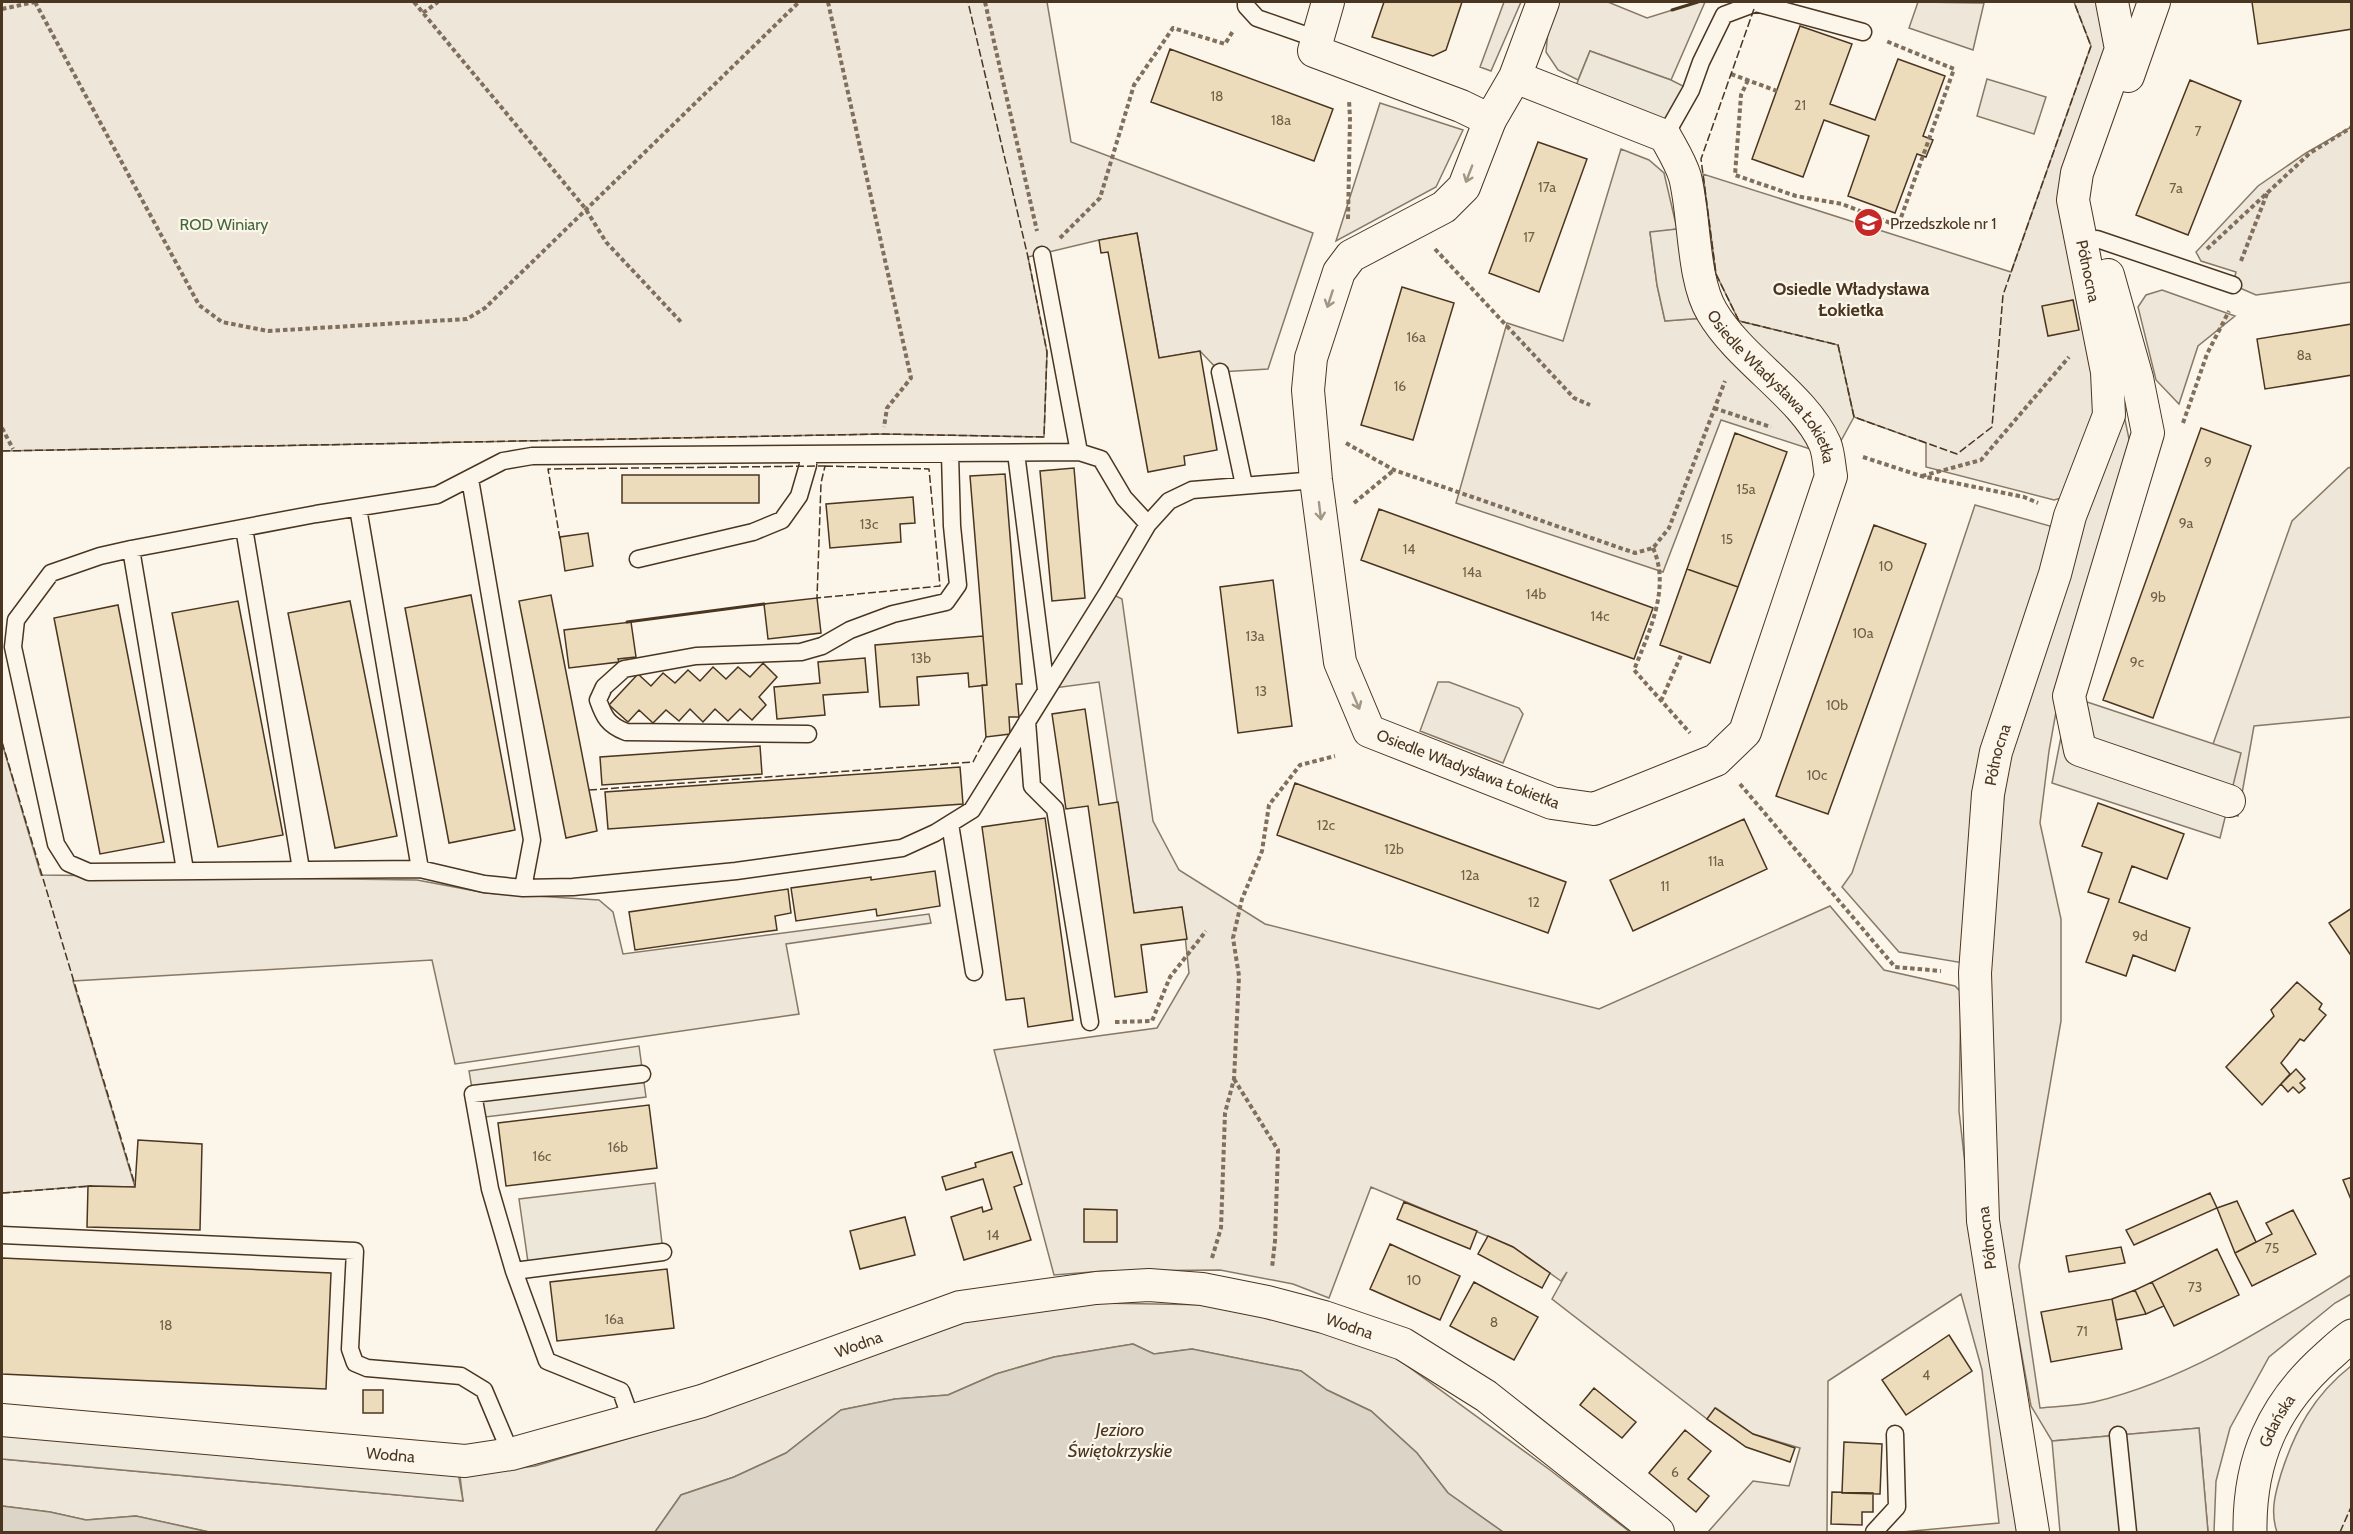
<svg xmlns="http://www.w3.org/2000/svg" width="2353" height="1534" viewBox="0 0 2353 1534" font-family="Cabin,sans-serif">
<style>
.green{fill:#ede6d9;stroke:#887966;stroke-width:1.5}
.parking{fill:#ede7d9;stroke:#887966;stroke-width:1.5}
.water{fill:#dcd4c6;stroke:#887966;stroke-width:1.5}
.building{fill:#ecdcbc;stroke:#4a3520;stroke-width:1.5}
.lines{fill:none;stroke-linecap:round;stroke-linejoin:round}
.lane-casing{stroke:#4a3520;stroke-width:19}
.street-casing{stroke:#4a3520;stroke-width:34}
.secondary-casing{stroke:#4a3520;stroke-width:35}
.path{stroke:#7f6f5c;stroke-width:4;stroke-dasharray:4.5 3;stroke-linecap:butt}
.lane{stroke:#fbf6e9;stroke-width:16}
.street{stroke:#fbf6e9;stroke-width:32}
.secondary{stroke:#fbf6e9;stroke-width:33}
.fence{stroke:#4a3520;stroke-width:1.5;stroke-dasharray:8 3;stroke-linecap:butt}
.wall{stroke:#4a3520;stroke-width:3}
.oneway{stroke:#a29684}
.labels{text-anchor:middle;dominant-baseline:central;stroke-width:4.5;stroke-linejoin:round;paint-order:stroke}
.number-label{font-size:14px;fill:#725f47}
.poi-label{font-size:16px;fill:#4a3520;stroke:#fbf6e9;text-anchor:start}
.park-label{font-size:16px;fill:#436837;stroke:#fbf6e9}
.street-label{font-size:16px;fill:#4a3520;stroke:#fbf6e9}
.neighbourhood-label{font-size:18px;font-weight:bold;fill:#4a3520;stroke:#fbf6e9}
.water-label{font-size:18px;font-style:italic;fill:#4a3520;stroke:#fbf6e9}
</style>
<rect width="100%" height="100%" fill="#fbf6e9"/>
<path class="green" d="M2 2H1047L1071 142 1313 233 1268 369 1220 372 1200 351 1159 358 1137 233 1099 240 1028 257 1047 352 1044 437 883 434 2 451Z
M1504 2H1521L1491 71 1480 67Z
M1559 2H1608L1647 18 1698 2H1705L1671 80 1590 51 1578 80 1558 70 1546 52 1548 30Z
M1918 2 1984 3 1973 50 1909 28Z
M2074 2H2100L2111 55 2071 171 2103 399 2069 496 2054 500 1926 467V443L1854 417 1838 345 1739 321 1716 274 1703 174 2011 272 2091 46Z
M1987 79 2046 97 2034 134 1977 116Z
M1380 103 1463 130 1436 187 1336 241Z
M2351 127V282L2256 295 2233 285 2236 272 2201 261 2196 252 2258 186 2306 153Z
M1621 149 1649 160 1664 173 1677 229 1650 233 1657 285 1665 321 1704 318 1811 440 1810 449 1721 420 1663 572 1456 503 1507 323 1563 341Z
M2162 290 2235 316 2198 346 2179 404 2156 380 2138 307 2146 295Z
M2121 401 2132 453 2059 695 2049 751 2040 823 2061 919V1021L2019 1266 2040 1408C2058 1406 2077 1406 2094 1402 2187 1380 2271 1325 2351 1275V1294L2335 1303 2269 1357 2230 1428 2216 1481 2214 1532H2208L2199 1428 2052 1441 2031 1406 1999 1229 1989 974 2007 757Z
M2351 467V717L2254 726 2238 816 2226 813 2213 744 2292 521 2348 468Z
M1975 505 2050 526 2052 540 1963 963 1899 952 1842 887 1852 873Z
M1108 592 1122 599 1153 821 1179 870 1265 924 1599 1009 1830 906 1884 970 1955 986 1961 992 1959 1111 1972 1226 2019 1532H1902L1999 1523 1982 1370 1961 1294 1828 1381 1827 1532H1708L1753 1481 1789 1486 1800 1448 1753 1434 1716 1408 1707 1419 1552 1299 1567 1272 1561 1281 1513 1247 1371 1187 1329 1298 1293 1284 1220 1270 1104 1271 1054 1275 994 1050 1157 1028 1189 973 1182 907 1134 913 1099 682 1046 689Z
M1438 682H1449L1519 708 1523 714 1503 763 1420 731Z
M2 743 41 875 417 880 486 893 599 900 613 912 623 954 929 914 931 923 786 944 799 1014 455 1064 432 960 73 981 135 1187 88 1186 2 1193Z
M1096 1303 1216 1305 1288 1320 1395 1357 1550 1470 1630 1532H1503L1448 1493 1417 1453 1371 1411 1327 1390 1301 1371 1192 1349 1154 1354 1133 1344 1054 1357 996 1374 948 1395 895 1399 841 1410 786 1453 734 1477 681 1495 655 1532H209L136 1516 86 1520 50 1512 2 1506V1459L463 1501 460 1476 535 1466 707 1415 969 1320Z
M2351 1366V1532H2277C2270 1512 2275 1494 2281 1474 2295 1430 2314 1395 2351 1366Z"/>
<path class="parking" d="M1590 51 1671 80 1691 90 1665 136 1571 98Z
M1677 229 1695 238 1704 318 1665 321 1657 285 1650 232Z
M1739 321 1838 345 1854 417 1837 448 1738 347Z
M2069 696 2241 753 2220 838 2052 783Z
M639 1046 646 1097 477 1118 469 1071Z
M655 1183 663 1252 529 1269 519 1199Z
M2 1419 456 1460 463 1501 2 1459Z
M2199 1428 2208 1532H2060L2052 1441Z"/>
<path class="water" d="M1133 1344 1154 1354 1192 1349 1301 1371 1327 1390 1371 1411 1417 1453 1448 1493 1503 1532H655L681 1495 734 1477 786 1453 841 1410 895 1399 948 1395 996 1374 1054 1357Z
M2 1506 50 1512 86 1520 136 1516 209 1532H2Z"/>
<path class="building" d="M1384 2H1462L1446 50 1433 56 1372 37Z
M2252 2H2352V29L2258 44Z
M1800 26 1852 44 1830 104 1875 120 1898 59 1945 76 1923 136 1933 140 1926 157 1917 154 1895 213 1848 196 1869 136 1824 120 1803 177 1752 159Z
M1170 49 1333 109 1314 161 1151 102Z
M2190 80 2241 101 2188 235 2136 215Z
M1538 142 1587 159 1539 292 1489 273Z
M1137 233 1159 358 1200 351 1217 450 1184 456 1185 465 1148 472 1108 252 1101 253 1099 240Z
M1402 287 1454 303 1413 440 1361 425Z
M2073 300 2079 330 2048 336 2042 306Z
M2352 324V375L2265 389 2257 339Z
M2201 428 2251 446 2153 718 2103 700Z
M1735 433 1787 452 1738 587 1687 569Z
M1074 468 1085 598 1052 601 1040 471Z
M1005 474 1022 684H1016L1019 717H1009L1010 734 986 737 982 685H987L970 476Z
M622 475H759V503H622Z
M913 497 915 523 900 524 901 542 830 548 826 504Z
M1379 509 1653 608 1634 659 1361 560Z
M1874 525 1926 544 1828 814 1776 796Z
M588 533 593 566 565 571 560 537Z
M1687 569 1738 587 1710 663 1660 645Z
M1273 580 1292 726 1238 733 1220 587Z
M471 595 515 830 449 843 405 608Z
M551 595 597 831 566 838 519 601Z
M817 598 821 633 768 639 764 604Z
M238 601 283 835 218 847 172 613Z
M350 601 397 836 335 848 288 613Z
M118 605 164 842 100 854 54 618Z
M631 622 636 657 618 659 619 662 569 668 564 630Z
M983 636 987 685 969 687 968 673 917 677 919 705 880 707 875 645Z
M865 658 868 692 823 695 825 715 777 719 774 687 820 683 818 662Z
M763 663 777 677 759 697 766 705 752 720 740 709 728 721 715 709 703 722 690 709 679 721 666 710 653 723 639 710 628 722 609 705 638 674 651 686 663 673 675 683 688 670 700 681 713 667 726 679 738 667 750 677Z
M1085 709 1099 805 1118 802 1134 913 1182 907 1187 939 1141 945 1147 992 1115 997 1088 806 1066 809 1052 714Z
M760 746 762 774 602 785 600 757Z
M960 767 963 804 608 829 605 792Z
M1295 783 1566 882 1548 933 1277 835Z
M2098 803 2184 834 2167 879 2132 866 2119 902 2190 928 2175 971 2133 955 2126 976 2086 962 2109 899 2088 892 2102 853 2082 846Z
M1045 818 1073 1020 1028 1027 1024 998 1006 1000 982 827Z
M1744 819 1767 869 1633 931 1610 880Z
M935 871 940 906 877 916 876 909 796 921 791 888 871 877V880Z
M788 889 791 913 775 916 777 930 635 950 629 912Z
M2352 908V957L2329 923Z
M2297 982 2322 1004 2319 1009 2326 1015 2304 1041 2300 1039 2281 1063 2290 1074 2262 1105 2226 1067 2274 1016 2271 1010Z
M2296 1069 2305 1079 2300 1083 2305 1088 2299 1093 2293 1087 2288 1092 2281 1084Z
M649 1105 657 1168 506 1186 498 1123Z
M138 1140 202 1144 200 1230 87 1227 88 1186 135 1187Z
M1012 1152 1022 1184 1014 1187 1031 1240 964 1260 951 1217 982 1207 983 1212 992 1209 983 1179 946 1190 942 1177 976 1167 975 1163Z
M2352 1177V1202L2343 1180Z
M2210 1193 2217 1208 2134 1245 2126 1230Z
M2237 1201 2256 1242 2235 1253 2217 1208Z
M1404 1202 1477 1231 1470 1249 1397 1219Z
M1084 1209 1117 1210V1242H1084Z
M2293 1210 2316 1254 2252 1286 2235 1253 2272 1234 2266 1223Z
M905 1217 915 1255 860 1269 850 1231Z
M1488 1236 1513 1247 1550 1273 1542 1288 1478 1254Z
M1390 1244 1460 1276 1440 1320 1370 1289Z
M2121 1247 2125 1263 2069 1272 2066 1256Z
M2217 1249 2239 1295 2174 1326 2152 1282Z
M2 1258 331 1273 326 1389 2 1374Z
M667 1269 674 1328 557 1341 550 1282Z
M1474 1282 1538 1317 1514 1360 1450 1326Z
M2152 1282 2164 1306 2146 1314 2135 1290Z
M2135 1290 2146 1314 2116 1320 2112 1299Z
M2112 1299 2122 1349 2051 1362 2041 1312Z
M1949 1335 1972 1371 1906 1415 1882 1380Z
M1594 1388 1636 1422 1622 1438 1580 1405Z
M363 1390H383V1413H363Z
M1715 1408 1753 1434 1795 1448 1790 1462 1746 1447 1707 1419Z
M1685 1430 1711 1451 1688 1479 1709 1496 1696 1512 1649 1473Z
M1844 1442 1882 1444 1880 1494 1842 1493Z
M1832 1492 1873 1493V1512H1862V1525L1831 1524Z"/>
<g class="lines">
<defs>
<path id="lane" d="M1246 2V6L1257 18 1317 39
M1665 136 1691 90 1701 62 1724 15 1756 3 1863 32
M2097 239 2233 285
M1042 255 1079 452
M1220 372 1244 485
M1016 453 1046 689
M470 479 532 840 523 888
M358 508 420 869
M1148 524 1124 498 1101 459 1079 452 532 456 503 461 437 495 316 514 131 549 100 556 51 573 16 620 13 647 56 844 68 863 89 872 420 869 484 884 523 888 573 887 736 871 902 848 935 833 972 810 1108 592 1148 524 1169 501 1192 490 1316 480
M244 528 301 869
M131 549 185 870
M638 559 753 532 782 520 799 496 808 465V455
M1027 721 1032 786 1055 809 1090 1022
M808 734 626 732C608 725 604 717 598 700L604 687 624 669 696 656 801 652 822 646 850 630 893 614 946 602 958 585 952 526 950 454
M950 824 974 972
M2 1235 355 1251 350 1349 355 1363 367 1368 461 1376 484 1390 511 1454
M514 1271 663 1252
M631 1419 621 1391 547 1361 514 1271 490 1189 473 1094 642 1074
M2118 1435 2128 1532
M1874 1532 1897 1507 1895 1434"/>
<g id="street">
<path d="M1328 2 1314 51 1461 106 1490 120"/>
<path d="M2128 76 2154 2"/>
<path id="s1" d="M1515 77 1665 136C1672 149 1681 163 1685 177 1695 216 1692 279 1712 312 1740 360 1804 396 1825 444 1829 454 1829 466 1831 476L1745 732 1716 760 1594 809 1552 803 1369 731 1340 662 1316 480 1308 390 1311 358 1339 272 1351 256 1444 207 1464 187 1490 120 1515 77 1543 2"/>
<path d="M2108 275 2137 378 2148 433 2069 696 2080 750 2229 801"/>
<path id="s2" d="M2 1420 465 1461 511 1454 702 1401 960 1307 1096 1288 1149 1285 1202 1289 1267 1302 1324 1317 1403 1344 1486 1396 1658 1532"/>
<path id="s3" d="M2033 1532 1983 1221 1975 973 1988 794 1996 752 2055 574 2070 516 2109 415 2107 372 2073 200 2077 173 2121 49 2112 2"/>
</g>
<g id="secondary">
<path id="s4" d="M2250 1532C2249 1460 2273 1405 2327 1357 2335 1350 2343 1342 2352 1336"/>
</g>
</defs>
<use href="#lane" class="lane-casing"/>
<use href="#street" class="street-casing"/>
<use href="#secondary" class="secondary-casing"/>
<path class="path" d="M35 2 199 305 222 322 268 331 467 319 485 308 799 2
M414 2 585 208 606 242 681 322
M828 2 911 378 887 408 884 427
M985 2 1037 231
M2 9 35 2
M423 13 438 2
M1731 74 1777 91
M1748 80 1741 95 1735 175 1796 196 1842 204 1898 226 1954 69 1886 41
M1348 219 1350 118 1349 100
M1060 238 1100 198 1134 85 1173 28 1225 44 1233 31
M1435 249 1574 398 1590 405
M2207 249 2310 153 2352 127
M2241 261 2268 191
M1714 408 1771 427
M2183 423 2207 354 2229 311
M2 428 13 449
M1346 443 1394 470 1635 553 1653 548 1669 528 1725 381
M1863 457 1921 476 2024 497 2038 503
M1922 476 1981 460 2069 357
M1354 503 1394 470
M1653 548C1671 588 1649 632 1634 670L1690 733
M1661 701 1682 653
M1740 784 1895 967 1941 971
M1115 1022 1152 1021 1170 977 1206 931
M1234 1079 1278 1150 1275 1241 1272 1268
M1212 1258 1221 1228 1225 1113 1234 1079 1239 976 1233 938 1242 899 1262 851 1269 805 1300 765 1335 756"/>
<use href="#lane" class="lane"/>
<use href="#street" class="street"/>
<use href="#secondary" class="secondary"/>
<path class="fence" d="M1754 9 1701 159 1716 274 1739 321 1838 345 1854 417 1957 454 1992 427 2003 295 2091 46 2074 2
M2 451 883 434 1044 437 1047 352 1028 257 968 2
M825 466 929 469 940 586 817 598 821 483Z
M560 539 548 469 825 466
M2 742 135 1185
M589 790 973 762 986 737
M2 1193 92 1186
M2340 1532 2352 1505"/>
<path class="wall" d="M1672 10 1698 2
M627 622 764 604"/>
</g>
<defs><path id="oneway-shaft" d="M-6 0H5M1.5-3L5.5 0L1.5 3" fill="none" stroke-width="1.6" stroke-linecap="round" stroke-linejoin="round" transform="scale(1.5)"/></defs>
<g class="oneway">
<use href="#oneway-shaft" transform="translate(1469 174) rotate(111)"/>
<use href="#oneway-shaft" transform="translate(1330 299) rotate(108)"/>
<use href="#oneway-shaft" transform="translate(1320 511) rotate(83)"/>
<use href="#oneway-shaft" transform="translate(1356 701) rotate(67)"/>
</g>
<defs>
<symbol id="school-disc" viewBox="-11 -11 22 22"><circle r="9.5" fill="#c62828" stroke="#fbf6e9"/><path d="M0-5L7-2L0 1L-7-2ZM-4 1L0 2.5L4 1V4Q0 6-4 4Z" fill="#fff"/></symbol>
</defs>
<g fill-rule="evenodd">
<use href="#school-disc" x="1852" y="206" width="33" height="33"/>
</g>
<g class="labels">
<g class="number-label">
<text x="1217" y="96">18</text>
<text x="1800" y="105">21</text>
<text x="1281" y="120">18a</text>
<text x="2198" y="131">7</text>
<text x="1547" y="187">17a</text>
<text x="2176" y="188">7a</text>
<text x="1529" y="237">17</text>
<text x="1416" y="337">16a</text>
<text x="2304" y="355">8a</text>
<text x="1400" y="386">16</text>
<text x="2208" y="462">9</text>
<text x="1746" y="489">15a</text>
<text x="2186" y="523">9a</text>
<text x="869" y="524">13c</text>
<text x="1727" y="539">15</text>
<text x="1409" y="549">14</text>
<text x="1886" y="566">10</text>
<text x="1472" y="572">14a</text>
<text x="1536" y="594">14b</text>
<text x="2158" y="597">9b</text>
<text x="1600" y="616">14c</text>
<text x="1863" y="633">10a</text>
<text x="1255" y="636">13a</text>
<text x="921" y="658">13b</text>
<text x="2137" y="662">9c</text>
<text x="1261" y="691">13</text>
<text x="1837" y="705">10b</text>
<text x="1817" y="775">10c</text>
<text x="1326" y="825">12c</text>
<text x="1394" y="849">12b</text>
<text x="1716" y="861">11a</text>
<text x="1470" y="875">12a</text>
<text x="1665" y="886">11</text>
<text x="1534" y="902">12</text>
<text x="2140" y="936">9d</text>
<text x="618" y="1147">16b</text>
<text x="542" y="1156">16c</text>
<text x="993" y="1235">14</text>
<text x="2272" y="1248">75</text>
<text x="1414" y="1280">10</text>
<text x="2195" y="1287">73</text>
<text x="614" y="1319">16a</text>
<text x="1494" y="1322">8</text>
<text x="166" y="1325">18</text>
<text x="2082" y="1331">71</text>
<text x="1926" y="1375">4</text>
<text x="1675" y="1472">6</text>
</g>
<g class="poi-label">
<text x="1890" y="223">Przedszkole nr 1</text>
</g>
<g class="park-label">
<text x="224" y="224">ROD Winiary</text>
</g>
<g class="street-label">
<text transform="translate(2088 271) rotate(78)">Północna</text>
<text stroke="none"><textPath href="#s1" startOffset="442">Osiedle Władysława Łokietka</textPath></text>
<text stroke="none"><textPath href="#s3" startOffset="783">Północna</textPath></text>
<text transform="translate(1468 769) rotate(21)">Osiedle Władysława Łokietka</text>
<text transform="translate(1987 1238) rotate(-97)">Północna</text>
<text stroke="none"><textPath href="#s2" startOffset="1380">Wodna</textPath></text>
<text stroke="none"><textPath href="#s2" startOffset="876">Wodna</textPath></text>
<text stroke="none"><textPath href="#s4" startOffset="116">Gdańska</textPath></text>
<text stroke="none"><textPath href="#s2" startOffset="390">Wodna</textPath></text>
</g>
<g class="neighbourhood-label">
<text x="1851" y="289">Osiedle Władysława<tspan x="1851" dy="21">Łokietka</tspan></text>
</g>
<g class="water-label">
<text x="1120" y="1430">Jezioro<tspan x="1120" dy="21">Świętokrzyskie</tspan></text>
</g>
</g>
<rect width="2353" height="1534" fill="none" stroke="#4a3520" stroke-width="6"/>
</svg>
